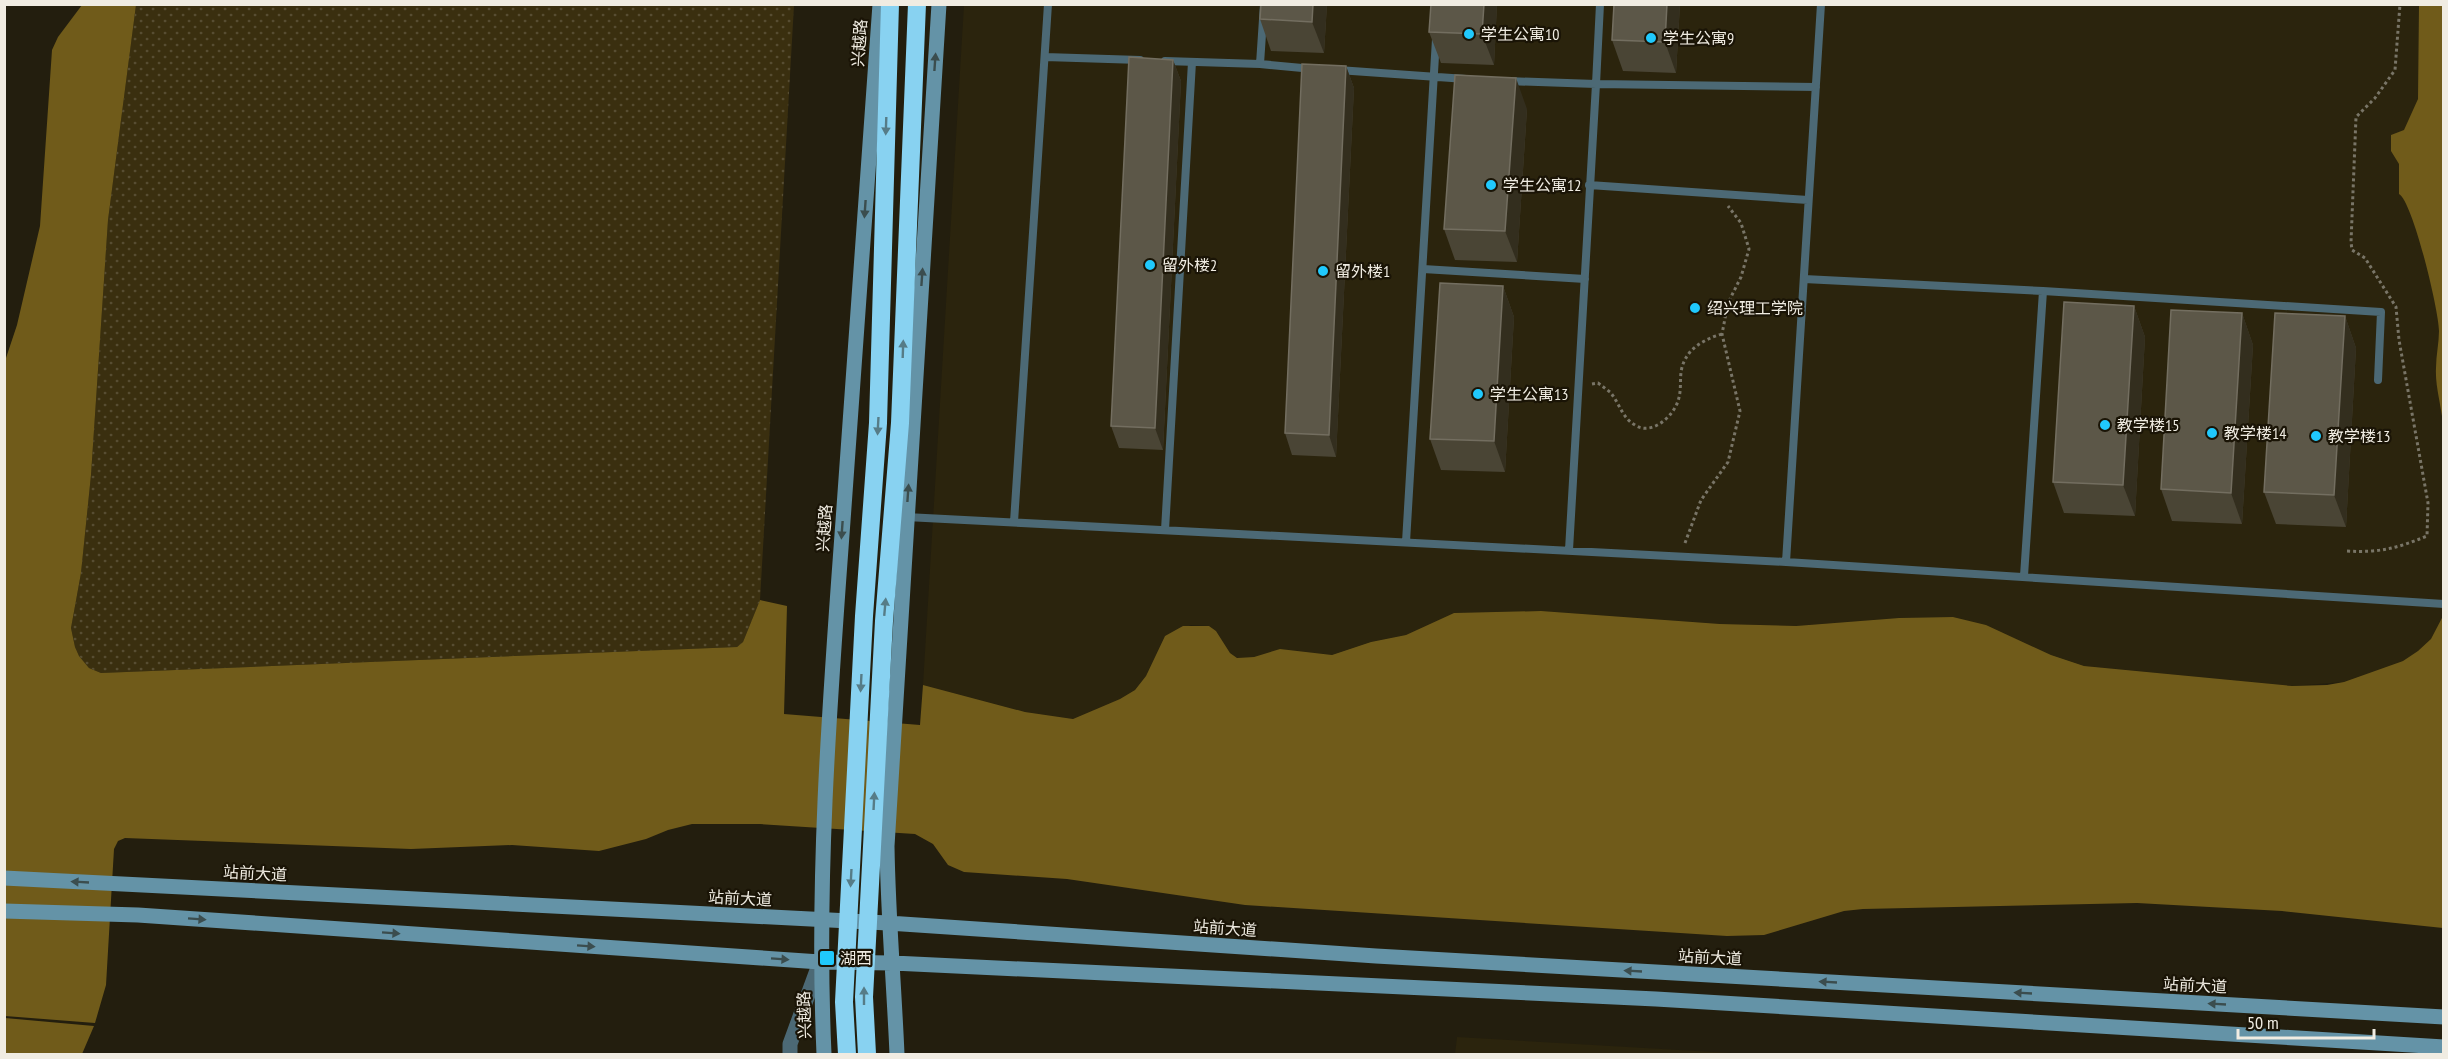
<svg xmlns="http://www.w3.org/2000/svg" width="2448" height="1059" viewBox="0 0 2448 1059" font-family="'PT Sans Narrow','Noto Sans SC',sans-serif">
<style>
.built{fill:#2b240d}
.grass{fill:url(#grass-dots)}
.water{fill:#705b1a}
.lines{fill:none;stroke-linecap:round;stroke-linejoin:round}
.path{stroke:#797567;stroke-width:3;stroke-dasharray:3 3;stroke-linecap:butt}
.lane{stroke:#4c6975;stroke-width:8}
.street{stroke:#4c6975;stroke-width:15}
.secondary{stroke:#6493a7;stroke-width:15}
.highway{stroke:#88d2f1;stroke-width:18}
.wall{fill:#4a4535}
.shaded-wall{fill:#332e1e}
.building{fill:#5c5748;stroke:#736e60;stroke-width:1.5}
.oneway{fill:#3b4d4e}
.oneway2{fill:#567c87}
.poi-dot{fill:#20c9fd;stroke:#1a1406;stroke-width:2}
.labels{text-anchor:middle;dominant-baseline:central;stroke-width:4.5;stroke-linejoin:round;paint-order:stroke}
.poi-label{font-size:16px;fill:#f0ece2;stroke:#1a1406;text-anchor:start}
.street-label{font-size:16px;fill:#f0ece2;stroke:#1a1406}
</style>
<defs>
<pattern id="grass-dots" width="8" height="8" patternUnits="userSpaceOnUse" patternTransform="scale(1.5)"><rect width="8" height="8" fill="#3a2f0f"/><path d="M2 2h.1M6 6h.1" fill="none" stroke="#574d32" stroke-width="1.8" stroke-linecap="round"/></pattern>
</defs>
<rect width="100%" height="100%" fill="#231e0e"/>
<path class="built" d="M964 5H2443V670L2403 661 2344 682 2292 686 2084 666 2051 655 1986 625 1953 617 1899 618 1796 626 1720 624 1541 611 1454 613 1406 635 1371 642 1332 655 1280 649 1254 657 1237 658 1230 653 1216 631 1209 626 1191 625 1165 636 1146 676 1135 690 1120 699 1073 719 1025 712 923 685Z
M1457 1037 1748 1054H1455Z"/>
<path class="grass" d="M136 5H794L760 600 743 642 737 647 101 673 89 668 79 656 75 647 71 628 81 573 91 475 108 220Z"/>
<path class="water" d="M82 5H136L108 220 91 475 81 573 71 628 75 647 79 656 89 668 101 673 737 647 743 642 760 600 787 606 784 714 920 725 923 685 1025 712 1073 719 1120 699 1135 690 1146 676 1165 636 1183 626H1209L1216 631 1230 653 1237 658 1254 657 1280 649 1332 655 1371 642 1406 635 1454 613 1541 611 1720 624 1796 626 1899 618 1953 617 1986 625 2051 655 2084 666 2292 686 2327 685 2344 682 2403 661 2418 651 2431 639 2443 616V928L2282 911 2137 903 1863 909 1844 911 1764 935 1727 936 1245 905 1067 879 964 872 948 865 933 844 915 834 760 824H692L668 830 646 839 599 851 512 845 411 849 125 838 118 841 114 849 106 985 95 1023 5 1016V361L17 325 40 226 52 50 58 37Z
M2419 5H2443V423C2441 405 2435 385 2436 368 2436 355 2439 343 2439 331 2439 311 2413 202 2399 194V164L2391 151V135L2404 130 2418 99Z
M4 1018H5L94 1026 82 1054H5Z"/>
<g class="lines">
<path class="path" d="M1592 384 1598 383C1602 386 1606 389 1610 392 1619 402 1622 418 1635 425 1651 436 1673 417 1678 401 1684 383 1675 371 1690 352 1698 343 1711 337 1722 334
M1685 543 1701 500 1728 462 1740 411 1722 334 1728 303 1741 277 1749 249 1741 223 1728 206
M2347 551C2379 553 2398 548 2427 536L2428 503 2399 340 2396 307 2365 258 2352 250 2351 242 2356 117 2375 98 2395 70 2400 4"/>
<path class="lane" d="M1264 4 1260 64 1313 69
M1600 4 1596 84 1816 87
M1045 57 1140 60
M1165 61 1260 64
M1338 70 1466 79
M1506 81 1596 84 1569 550
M1589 185 1808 200
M1423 269 1585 279
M1804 279 2043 291 2024 576
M2043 291 2381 312 2378 380
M906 517 1786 562 2444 604
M1014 522 1048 4
M1165 530 1192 62
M1406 542 1436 39
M1786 562 1821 4"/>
<path class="street" d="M790 1054V1044L820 962"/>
<path class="secondary" d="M4 878 888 923 1376 956 2444 1017
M4 911 138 915 820 962 893 963 1656 999 2444 1047
M824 1054C816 876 830 699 843 521 855 349 868 177 880 4
M897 1054C894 985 888 915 887 846L939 4"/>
<path class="highway" d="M847 1054 844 1002 864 616 878 423 890 4
M867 1054 864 997 884 621 900 423 917 4"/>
</g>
<path class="wall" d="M1327 4 1324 53 1271 51 1260 19Z
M1431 4H1497L1494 65 1441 63 1429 32Z
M1680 4 1676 73 1623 71 1612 40Z
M1173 60 1181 81 1163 450 1119 448 1111 426Z
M1346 66 1354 88 1336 457 1292 455 1285 433Z
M1527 109 1517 262 1455 260 1444 229Z
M1503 286 1514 317 1505 472 1441 470 1430 439Z
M2134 306 2145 337 2135 516 2064 513 2053 482Z
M2242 313 2253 345 2242 524 2172 521 2161 489Z
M2345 316 2356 348 2346 527 2276 524 2264 492Z"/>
<path class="shaded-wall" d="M1313 4H1327L1324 53 1312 22Z
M1484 4H1497L1494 65 1482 34Z
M1667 4H1680L1676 73 1665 42Z
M1173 60 1181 81 1163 450 1155 428Z
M1346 66 1354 88 1336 457 1329 435Z
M1516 78 1527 109 1517 262 1505 231Z
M1503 286 1514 317 1505 472 1494 441Z
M2134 306 2145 337 2135 516 2123 485Z
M2242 313 2253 345 2242 524 2231 493Z
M2345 316 2356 348 2346 527 2334 495Z"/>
<path class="building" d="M1261 4H1313L1312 22 1260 19Z
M1431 4H1484L1482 34 1429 32Z
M1614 4H1667L1665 42 1612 40Z
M1129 57 1173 60 1155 428 1111 426Z
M1302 64 1346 66 1329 435 1285 433Z
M1455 75 1516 78 1505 231 1444 229Z
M1440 283 1503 286 1494 441 1430 439Z
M2064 302 2134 306 2123 485 2053 482Z
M2171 310 2242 313 2231 493 2161 489Z
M2275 313 2345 316 2334 495 2264 492Z"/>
<defs><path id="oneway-solid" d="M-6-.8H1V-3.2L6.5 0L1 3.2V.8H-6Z" transform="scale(1.5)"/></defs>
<g class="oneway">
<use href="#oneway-solid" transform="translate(935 62) rotate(-86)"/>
<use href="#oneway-solid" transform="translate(865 209) rotate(94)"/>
<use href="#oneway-solid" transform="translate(922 277) rotate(-86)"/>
<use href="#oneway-solid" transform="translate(908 493) rotate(-86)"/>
<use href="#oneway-solid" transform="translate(842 530) rotate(94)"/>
<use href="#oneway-solid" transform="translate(80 882) rotate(-177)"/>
<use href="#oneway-solid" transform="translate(197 919) rotate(4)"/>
<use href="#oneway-solid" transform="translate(391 933) rotate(4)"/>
<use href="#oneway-solid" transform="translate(586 946) rotate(4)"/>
<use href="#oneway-solid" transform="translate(780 959) rotate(4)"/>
<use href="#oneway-solid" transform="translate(1633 971) rotate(-177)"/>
<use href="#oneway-solid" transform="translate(1828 982) rotate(-177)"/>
<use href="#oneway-solid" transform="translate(2023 993) rotate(-177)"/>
<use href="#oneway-solid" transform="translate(2217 1004) rotate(-177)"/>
</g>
<g class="oneway2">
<use href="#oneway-solid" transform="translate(886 126) rotate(92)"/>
<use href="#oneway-solid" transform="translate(903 349) rotate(-88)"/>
<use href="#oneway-solid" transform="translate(878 426) rotate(93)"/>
<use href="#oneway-solid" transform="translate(885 607) rotate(-85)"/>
<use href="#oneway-solid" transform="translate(861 683) rotate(93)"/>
<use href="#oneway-solid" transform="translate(874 801) rotate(-87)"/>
<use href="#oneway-solid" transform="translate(851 878) rotate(93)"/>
<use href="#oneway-solid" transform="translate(864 996) rotate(-90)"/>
</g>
<g class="poi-dot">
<circle cx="1469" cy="34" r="6"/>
<circle cx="1651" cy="38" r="6"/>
<circle cx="1491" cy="185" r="6"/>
<circle cx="1150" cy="265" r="6"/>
<circle cx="1323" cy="271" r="6"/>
<circle cx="1695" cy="308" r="6"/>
<circle cx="1478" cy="394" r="6"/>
<circle cx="2105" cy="425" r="6"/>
<circle cx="2212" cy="433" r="6"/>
<circle cx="2316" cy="436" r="6"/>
<rect x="819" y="950" width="16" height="16" rx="3"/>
</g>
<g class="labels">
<g class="poi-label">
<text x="1481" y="34">学生公寓10</text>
<text x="1663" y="38">学生公寓9</text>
<text x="1503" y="185">学生公寓12</text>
<text x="1162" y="265">留外楼2</text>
<text x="1335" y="271">留外楼1</text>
<text x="1707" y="308">绍兴理工学院</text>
<text x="1490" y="394">学生公寓13</text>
<text x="2117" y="425">教学楼15</text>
<text x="2224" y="433">教学楼14</text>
<text x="2328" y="436">教学楼13</text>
<text x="840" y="958">湖西</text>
</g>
<g class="street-label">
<text transform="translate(859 43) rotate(-86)">兴越路</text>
<text transform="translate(824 528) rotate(-86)">兴越路</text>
<text transform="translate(255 873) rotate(3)">站前大道</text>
<text transform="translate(740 898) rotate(3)">站前大道</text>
<text transform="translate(1225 928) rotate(4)">站前大道</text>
<text transform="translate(1710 957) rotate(3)">站前大道</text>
<text transform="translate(2195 985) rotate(3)">站前大道</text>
<text transform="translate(804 1015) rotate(-92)">兴越路</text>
</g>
</g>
<rect width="2448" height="1059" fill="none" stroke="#f0ece2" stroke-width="12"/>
<path d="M2238 1029v9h136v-9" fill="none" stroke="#f0ece2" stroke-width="3"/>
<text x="2247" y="1029" font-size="18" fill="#f0ece2" stroke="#1a1406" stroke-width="4.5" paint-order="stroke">50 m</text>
</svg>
